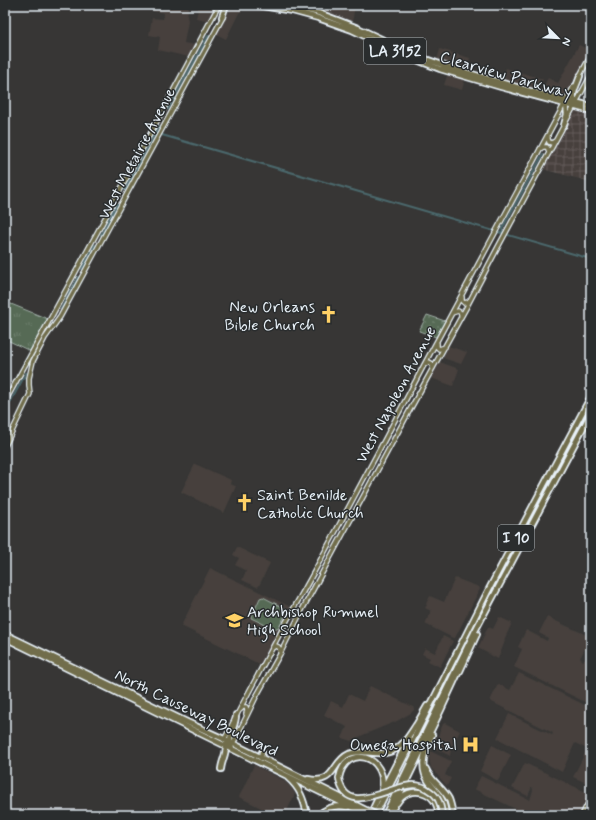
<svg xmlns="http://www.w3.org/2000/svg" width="596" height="820" font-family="Mynerve,sans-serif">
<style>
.built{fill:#46403d}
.industrial{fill:url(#industrial-grid)}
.grass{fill:url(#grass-dots);stroke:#9faea6}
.park{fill:url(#park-tufts);stroke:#9faea6}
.garden{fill:#566a55;stroke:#9faea6}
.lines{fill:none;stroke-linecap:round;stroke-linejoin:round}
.canal{stroke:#4b696d;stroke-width:2}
.major-casing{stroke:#e8f1f8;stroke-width:6}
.highway-casing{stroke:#e8f1f8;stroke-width:8}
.major{stroke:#716d4b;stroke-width:3.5}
.highway{stroke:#716d4b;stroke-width:4.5}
.highway-bridge-casing{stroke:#e8f1f8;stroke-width:8;stroke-linecap:butt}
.highway-bridge{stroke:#716d4b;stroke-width:4.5}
.labels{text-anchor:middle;stroke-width:3;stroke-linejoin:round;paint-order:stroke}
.shield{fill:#2a2d2e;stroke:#afb6bb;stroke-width:1}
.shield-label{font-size:15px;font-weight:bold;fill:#e8f1f8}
.street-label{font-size:16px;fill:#e8f1f8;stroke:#2a2d2e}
.poi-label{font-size:16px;fill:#e8f1f8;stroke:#2a2d2e;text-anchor:end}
</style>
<defs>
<pattern id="industrial-grid" width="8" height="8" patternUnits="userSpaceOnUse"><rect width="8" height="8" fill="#46403d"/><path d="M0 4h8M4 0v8" fill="none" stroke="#615c5a"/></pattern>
<pattern id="grass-dots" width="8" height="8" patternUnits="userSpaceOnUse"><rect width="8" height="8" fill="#566a55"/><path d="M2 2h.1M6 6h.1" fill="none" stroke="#6e806e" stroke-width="1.8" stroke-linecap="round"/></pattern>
<pattern id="park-tufts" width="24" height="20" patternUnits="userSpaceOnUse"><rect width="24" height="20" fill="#566a55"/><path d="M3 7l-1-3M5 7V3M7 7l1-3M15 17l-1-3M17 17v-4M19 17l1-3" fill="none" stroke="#6e806e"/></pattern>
</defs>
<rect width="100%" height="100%" fill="#373635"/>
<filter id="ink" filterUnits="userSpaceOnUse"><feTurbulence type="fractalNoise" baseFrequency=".025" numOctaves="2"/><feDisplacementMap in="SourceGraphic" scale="8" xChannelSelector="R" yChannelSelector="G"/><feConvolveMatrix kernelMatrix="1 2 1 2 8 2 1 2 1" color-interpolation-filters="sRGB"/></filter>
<g filter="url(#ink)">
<path class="built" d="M154 5H189L187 16 188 21 184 43 196 45 189 57 158 50 160 37 149 35 152 18 163 19 164 13 153 11Z
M199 5H217L209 21 196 18Z
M232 5H242L241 12 239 13 226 39 216 34Z
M301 5H348L355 6 352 23 326 13 301 6Z
M579 45 590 50 565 96 562 97 541 91 548 78 558 83Z
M440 49 470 58 467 70 437 60Z
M506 68 543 79 537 90 503 80Z
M448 73 465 79 462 90 444 85Z
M448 346 467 352 461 364 443 358Z
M440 362 459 369 453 386 431 378 439 363Z
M195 464 231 480 230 484 235 486H236L224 513 181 492Z
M237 547 270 563 259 586 257 587 242 580 246 571 235 565 239 558 233 555Z
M210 568 293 608 287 615 261 665 181 626Z
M455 578 479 587 480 589 455 638H453L425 624 431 611 425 608 427 605 426 604 430 596 444 602Z
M499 617 512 623 504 640 505 641 498 659 478 648 488 627 493 629Z
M547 617 591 637 580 658 583 661 586 659 591 649V705L514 667 522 649 518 647 526 630 547 641 548 638 539 633Z
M443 636 453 641 440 667 428 661 430 658 422 654 425 648 435 653Z
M519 673 591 708V785L573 777 587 749 575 743 562 772 497 738 509 714 552 735 553 733 490 701 498 684 510 690Z
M370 686 413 707 414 708V710L411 713 397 721 363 735 351 741 342 738 347 727 324 715 331 701 343 707 349 694 363 701Z
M445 723 460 731 451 748 450 756 433 747 443 724Z
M492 745 511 755 498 781 480 771Z
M430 751 451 761 445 775 451 778 447 786 431 768 429 758Z
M525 763 590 794 579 815H528L474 789 481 776 530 800 533 790 532 787H531V789L528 796 512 788Z
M254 765 283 780 291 787 295 794 285 815H275L239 797Z"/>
<path class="industrial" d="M575 108 591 112V182L542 169Z"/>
<path class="grass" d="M427 315 445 321 436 337 419 331Z"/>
<path class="park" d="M6 302 48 319 30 351 5 339V305Z"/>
<path class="garden" d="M263 597 288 610 279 627 274 629 251 618 260 598Z"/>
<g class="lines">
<path class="canal" d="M168 109 208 36
M155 133 591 259
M125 190 159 126
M503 234 502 229 543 154
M101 235 117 204
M82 269 95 245
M61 309 78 277
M5 412 26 373"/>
<defs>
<path id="major" d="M579 77 591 55
M548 135V139L549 142 552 143 555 141
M540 149 543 147H547L548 149 549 153
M462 297V301L464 303 468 302 470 300
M452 313 458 311 461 313V317
M437 343V347L439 349 445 347
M424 365 429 362 431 363 433 368
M5 402 123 185 219 5
M5 446 30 394 29 385V378L33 361 45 338 60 317 223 17
M272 648 276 646C280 647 280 649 280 653
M240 710 243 707H246L247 710 246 714
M224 740 243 703 285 624 314 572 385 439 424 365 574 86
M232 746 256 697 280 654 301 612 412 406 466 308 497 249 591 75
M582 815 591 797
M583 815 586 812H591"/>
<path id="highway" d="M257 5 292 11 318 18 352 30 404 55 440 69 501 87 591 111
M283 5 316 12 332 18 358 28 420 57 448 67 537 93 591 106
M222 17 226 5
M576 105C570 94 577 86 580 76
M564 125 567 114 566 104
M5 634 187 722 224 739 368 811
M5 638 367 815
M460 671 477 634
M415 727 427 706
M432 735C425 749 418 768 429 782 439 795 444 798 446 815
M230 744C229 733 236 726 236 715
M261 758 262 752
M221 769C222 760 227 753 226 744
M426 769C431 781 443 788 449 799 451 804 452 810 453 815
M288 778C300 788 304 800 307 815
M339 778C346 743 388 755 382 790
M308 779C336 785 331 762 349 754 363 748 380 758 394 750 404 745 410 734 416 725
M378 799 409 739
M397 803C409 783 439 791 438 815
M319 815C327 807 336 805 347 807
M370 815 379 796
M375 815 489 589 591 396
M385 815 475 631 591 413
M390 815 441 710 460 669"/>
</defs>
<use href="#major" class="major-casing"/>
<use href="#highway" class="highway-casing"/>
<use href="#major" class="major"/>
<use href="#highway" class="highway"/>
<defs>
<path id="highway-bridge" d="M339 778C345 819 390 785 413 785 419 785 425 787 430 791 439 797 441 805 442 815
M368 811 377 815"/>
</defs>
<use href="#highway-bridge" class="highway-bridge-casing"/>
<use href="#highway-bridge" class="highway-bridge"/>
</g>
</g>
<defs>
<symbol id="church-bare" viewBox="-9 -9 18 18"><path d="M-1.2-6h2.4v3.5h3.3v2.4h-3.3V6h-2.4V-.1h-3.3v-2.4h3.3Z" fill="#ffd166" stroke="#2a2d2e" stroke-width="2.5" paint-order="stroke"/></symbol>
<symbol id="school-bare" viewBox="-9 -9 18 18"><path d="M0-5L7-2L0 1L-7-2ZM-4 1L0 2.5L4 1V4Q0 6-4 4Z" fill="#ffd166" stroke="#2a2d2e" stroke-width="2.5" paint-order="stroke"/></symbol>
<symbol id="hospital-bare" viewBox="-9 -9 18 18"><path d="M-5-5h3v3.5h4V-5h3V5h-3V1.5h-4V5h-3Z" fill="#ffd166" stroke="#2a2d2e" stroke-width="2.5" paint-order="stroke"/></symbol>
</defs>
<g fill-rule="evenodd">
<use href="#church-bare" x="316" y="302" width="25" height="25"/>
<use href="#church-bare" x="232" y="490" width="25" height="25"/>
<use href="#school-bare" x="222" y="608" width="25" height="25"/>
<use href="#hospital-bare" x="458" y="732" width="25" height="25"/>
</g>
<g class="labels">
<g class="shield">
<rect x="364" y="38" width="62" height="26" rx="3"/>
<rect x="498" y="525" width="36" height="26" rx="3"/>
</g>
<g class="shield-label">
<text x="395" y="56">LA 3152</text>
<text x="516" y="543">I 10</text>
</g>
<g class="street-label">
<text transform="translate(506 74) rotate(16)" y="6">Clearview Parkway</text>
<text transform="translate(136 153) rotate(-62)" y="6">West Metairie Avenue</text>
<text transform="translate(395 394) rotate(-62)" y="6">West Napoleon Avenue</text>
<text transform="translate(197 712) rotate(26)" y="6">North Causeway Boulevard</text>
</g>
<g class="poi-label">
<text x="315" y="312">New Orleans<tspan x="315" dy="18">Bible Church</tspan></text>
<text x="257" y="500" text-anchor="start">Saint Benilde<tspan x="257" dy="18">Catholic Church</tspan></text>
<text x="247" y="617" text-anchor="start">Archbishop Rummel<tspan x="247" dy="18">High School</tspan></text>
<text x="457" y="750">Omega Hospital</text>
</g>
</g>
<rect width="596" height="820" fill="none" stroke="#2a2d2e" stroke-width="20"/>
<rect x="10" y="10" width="576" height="800" fill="none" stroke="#e8f1f8" stroke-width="1.5" filter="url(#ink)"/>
<g transform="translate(558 38) rotate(114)" stroke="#2a2d2e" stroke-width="3" paint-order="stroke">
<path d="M0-3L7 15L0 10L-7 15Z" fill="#e8f1f8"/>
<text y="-6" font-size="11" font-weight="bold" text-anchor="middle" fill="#e8f1f8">N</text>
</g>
</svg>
